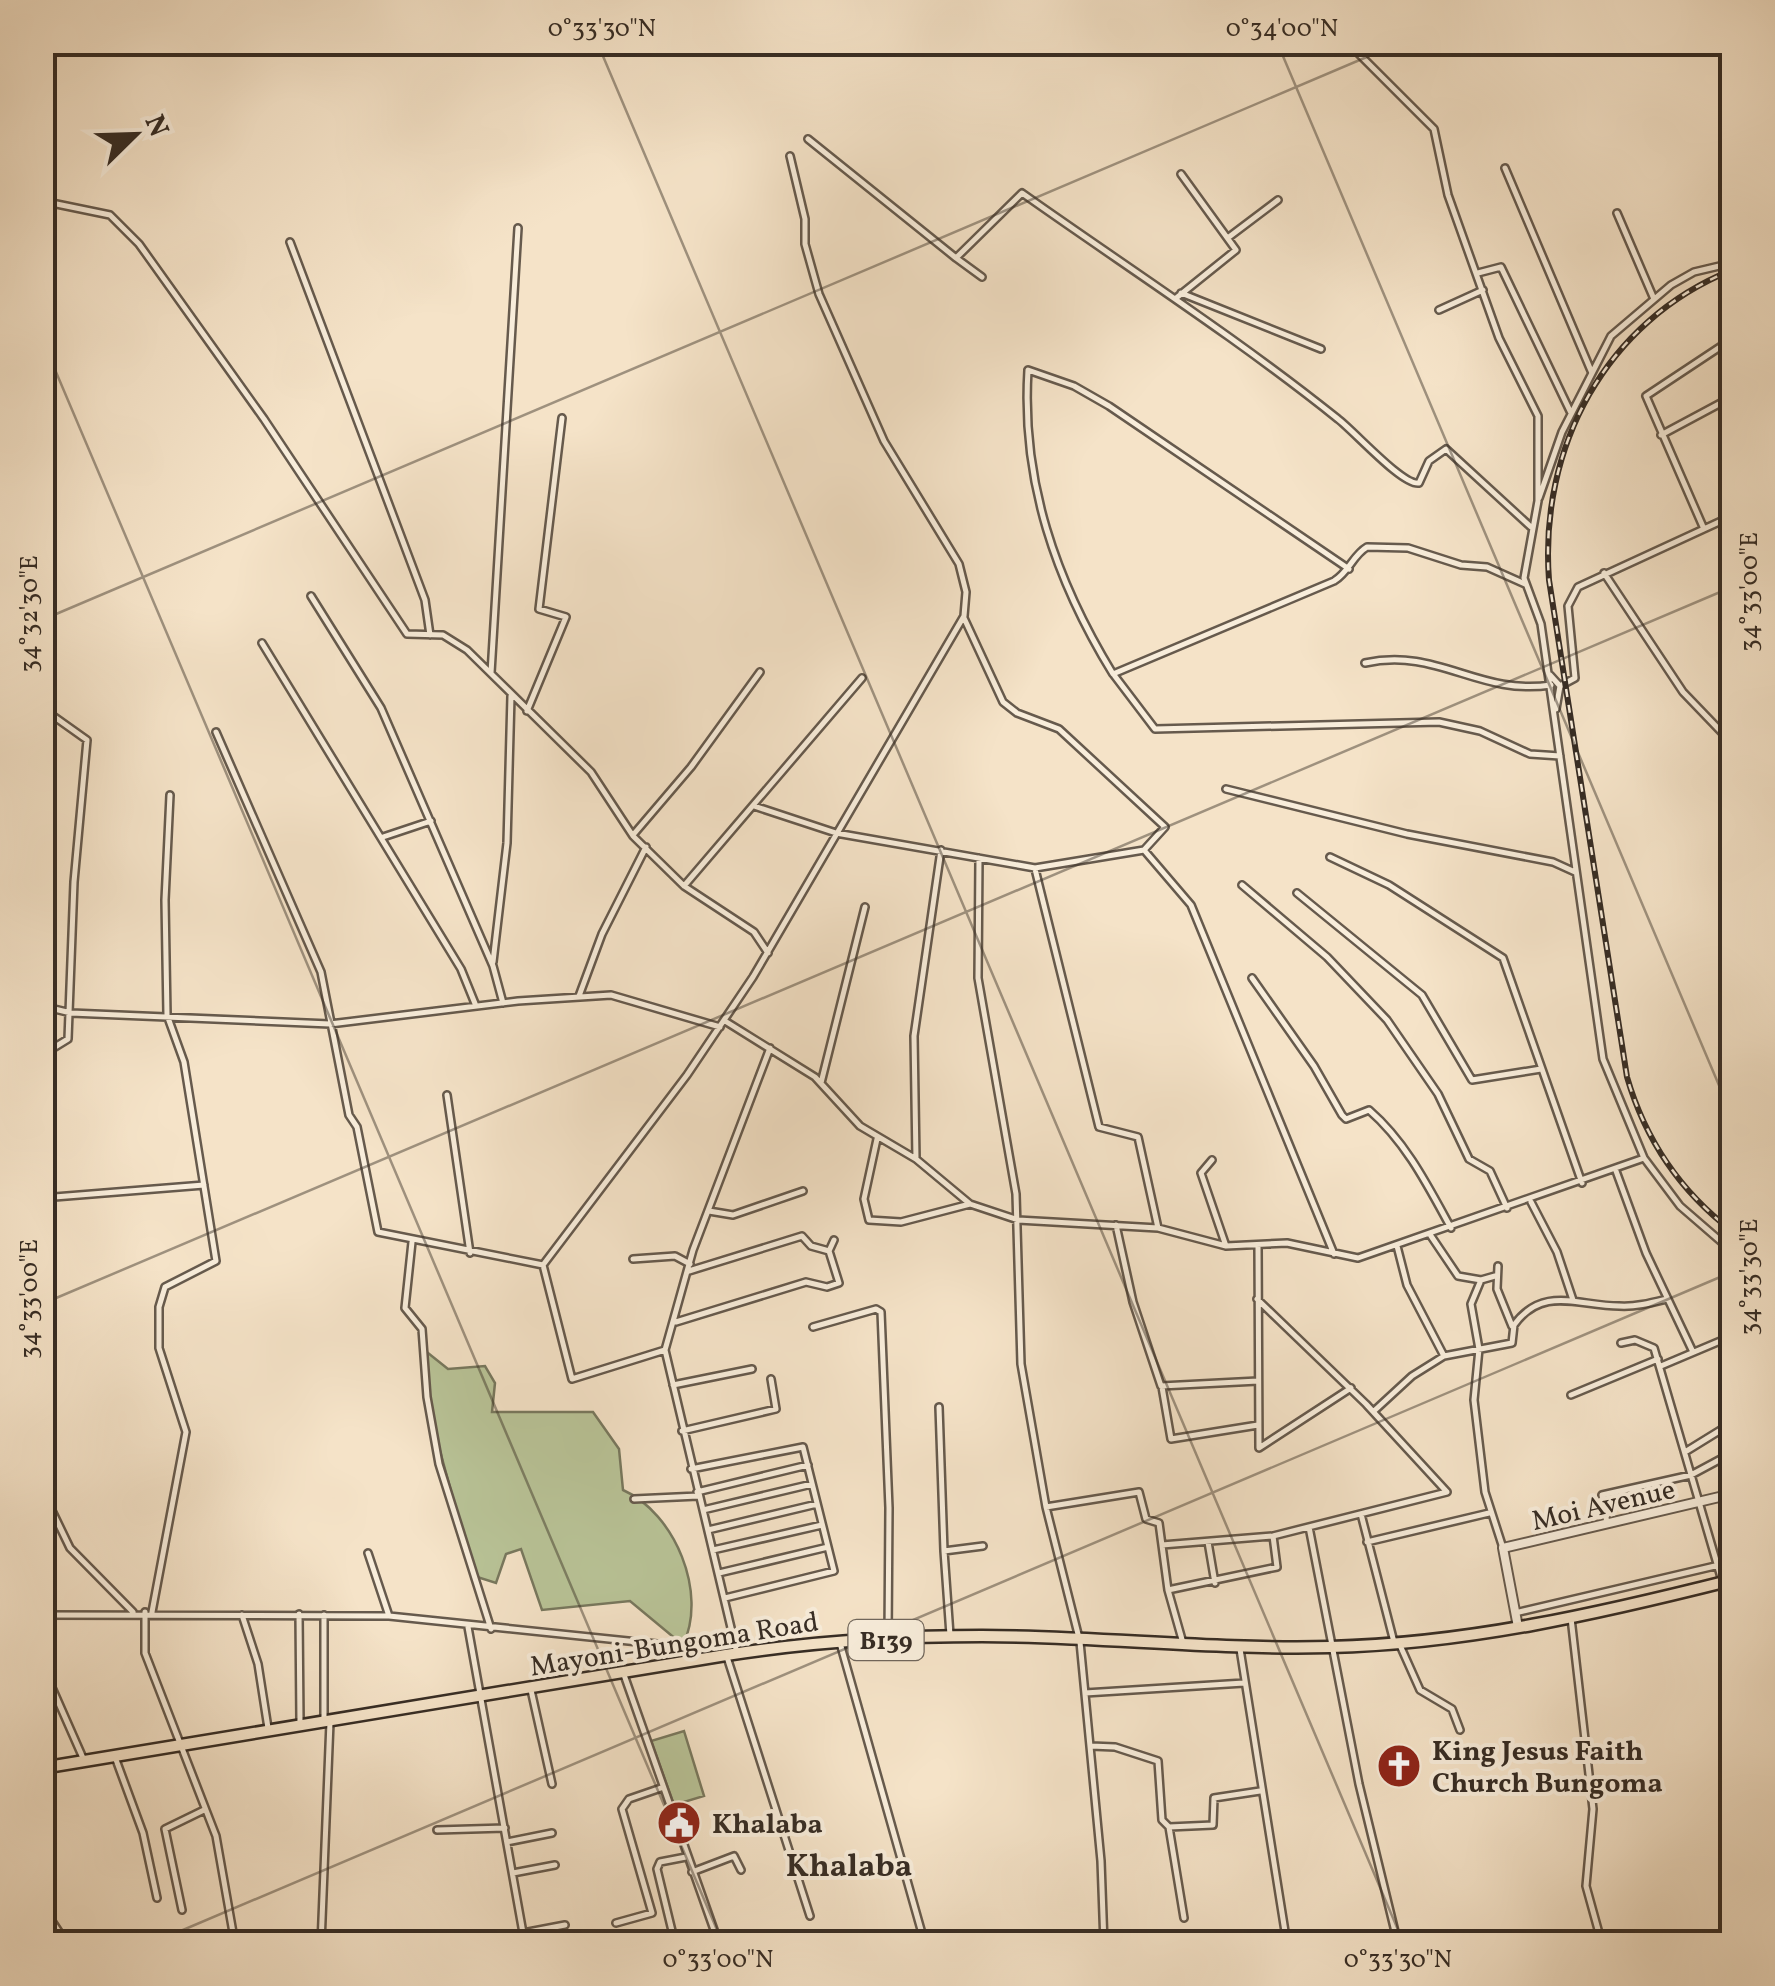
<svg xmlns="http://www.w3.org/2000/svg" width="1775" height="1986" font-family="Vollkorn,serif">
<style>
.green{fill:#b9c498;stroke:#78785e;stroke-width:2.5}
.lines{fill:none;stroke-linecap:round;stroke-linejoin:round}
.minor-casing{stroke:#665a4d;stroke-width:10}
.tertiary-casing{stroke:#665a4d;stroke-width:12}
.primary-casing{stroke:#362c24;stroke-width:15}
.minor{stroke:#f8eddb;stroke-width:5}
.tertiary{stroke:#f8eddb;stroke-width:8}
.primary{stroke:#f5e3c8;stroke-width:10}
.rail-casing{stroke:#362c24;stroke-width:6}
.rail{stroke:#f8eddb;stroke-width:2.5;stroke-dasharray:8;stroke-linecap:butt}
.ticks{fill:none;stroke:#362c24;stroke-width:2.5;stroke-opacity:0.45}
.labels{text-anchor:middle;stroke-width:8;stroke-linejoin:round;paint-order:stroke}
.shield{fill:#f8eddb;stroke:#70665b;stroke-width:2.5}
.shield-label{font-size:25px;font-weight:bold;fill:#362c24}
.street-label{font-size:28px;fill:#362c24;stroke:#f8eddb}
.poi-label{font-size:28px;font-weight:bold;fill:#362c24;stroke:#f8eddb;text-anchor:start}
.quarter-label{font-size:32px;font-weight:bold;fill:#362c24;stroke:#f8eddb}
.neatline{fill:none;stroke:#362c24;stroke-width:4}
.ticks-label{font-size:25px;text-anchor:middle;fill:#362c24}
</style>
<rect width="100%" height="100%" fill="#f5e3c8"/>
<filter id="stains"><feTurbulence type="fractalNoise" baseFrequency=".002" numOctaves="4"/><feColorMatrix values="0 0 0 0 .2 0 0 0 0 .09 0 0 0 0 .02 0 0 0 .5 -.17"/></filter>
<radialGradient id="worn" r=".72"><stop offset=".6" stop-color="#630" stop-opacity="0"/><stop offset="1" stop-color="#630" stop-opacity=".3"/></radialGradient>
<path class="green" d="M423 1349 448 1369 485 1366 495 1383 492 1412H593L619 1449 623 1490C675 1513 708 1593 683 1645L630 1601 542 1610 521 1549 506 1554 496 1583 474 1576 433 1425Z
M684 1731 704 1796 674 1805 651 1741Z"/>
<g class="lines">
<defs>
<path id="minor" d="M1347 42 1434 129 1448 195 1499 338 1538 416V501L1524 578 1541 624 1603 1059 1644 1158 1680 1206 1732 1251
M808 139 956 258 1022 193C1128 268 1237 338 1338 419 1355 432 1403 486 1419 483L1429 461 1446 449 1531 527
M1729 161 1732 177
M1505 168 1592 373
M42 201 110 215 139 244 264 419 407 634 443 635 467 650 591 772 633 836 684 886 754 932 768 953
M1617 213 1654 299
M1229 237 1278 200
M290 242 425 600 430 635
M956 258 982 277
M1478 273 1501 267 1571 413
M1181 293 1321 349
M1175 299 1236 250 1181 174
M1439 310 1483 290
M1661 435 1732 397
M1539 498 1562 432 1611 336 1671 285 1694 272 1732 263
M1704 529 1646 396 1732 339
M1349 569 1109 406 1074 386 1028 370C1021 481 1056 581 1113 674L1334 581C1349 572 1353 555 1367 547L1408 548 1461 565 1487 567 1525 584
M1604 573 1683 692 1732 743
M311 596 381 708 493 966 503 1003
M262 643 461 969 476 1006
M1365 663C1438 647 1478 696 1551 685
M491 673 518 228
M1114 675 1155 729 1439 722 1480 731 1530 754 1560 756
M1550 675 1560 686 1575 678 1568 606 1578 587 1732 516
M42 708 87 740 74 882 68 1039 42 1055
M1556 709 1560 686
M527 711 566 617 539 609 562 418
M216 732 321 972 349 1115 357 1127 378 1232 543 1265
M1226 789 1407 834 1553 862 1575 872
M754 806 836 833 1035 868 1144 850 1165 827 1059 729 1017 713 1003 702 964 618
M633 835 691 767 760 672
M383 837 431 821
M1144 850 1191 905 1334 1254
M1330 857 1389 885 1503 958 1582 1183
M979 858 978 978 1016 1194 1021 1364 1046 1507 1080 1642 1101 1861 1104 1944
M1035 869 1099 1127 1138 1137 1158 1228
M1242 885 1327 957 1387 1020 1438 1094 1469 1159 1490 1171 1507 1208
M684 886 862 678
M1297 893 1422 995 1472 1080 1541 1069
M493 962 507 843 511 696
M1252 978 1314 1066 1342 1115 1346 1119 1369 1110C1406 1142 1428 1186 1451 1228
M579 996 602 934 646 847
M42 1006 71 1013 330 1024 518 1001 611 995 720 1027
M725 1021 815 1077 860 1126 916 1159 970 1204 1018 1220 1158 1228 1226 1246 1287 1243 1358 1258 1644 1158
M821 1083 865 907
M447 1095 470 1253
M877 1139 864 1199 869 1220 901 1222 970 1204
M916 1159 914 1036 941 850
M1212 1160 1201 1173 1226 1246
M1616 1171 1646 1253 1693 1352
M42 1198 204 1185
M1531 1202 1557 1252 1573 1300
M709 1211 733 1215 803 1191
M1116 1225 1133 1302 1161 1386 1258 1381
M1431 1236 1458 1276 1481 1280
M412 1242 405 1308 422 1329 427 1397 439 1464 491 1629
M1258 1245 1259 1448 1351 1388
M1397 1246 1407 1285 1444 1356
M633 1259 675 1256 690 1264
M1498 1266 1497 1289 1512 1326
M689 1271 802 1236 811 1246 829 1251
M1495 1276 1481 1280 1471 1304 1479 1349 1474 1400 1485 1492 1503 1548
M676 1322 806 1282 827 1287 839 1283 829 1251 834 1240
M813 1327 876 1309 881 1312 889 1508 888 1637
M1621 1343 1635 1340 1654 1348 1732 1615
M665 1350 572 1379 543 1265 687 1075 753 977 964 616 966 592 959 564 884 441 819 294 805 244V219L790 156
M1661 1366 1732 1336
M673 1385 752 1369
M1162 1387 1171 1439 1258 1425
M1571 1395 1658 1359
M939 1407 944 1551
M1374 1411 1412 1376 1444 1356 1512 1343 1514 1325C1543 1285 1578 1306 1619 1306 1636 1307 1651 1303 1667 1299
M682 1431 776 1409 771 1379
M1685 1452 1732 1423
M691 1469 803 1447 834 1571 725 1598
M42 1490 70 1548 133 1612
M697 1492 808 1465
M634 1499 698 1496
M1046 1507 1139 1492 1146 1519 1159 1523 1168 1590 1183 1643
M703 1510 812 1484
M1361 1514 1394 1642
M1607 1523 1602 1495 1691 1475 1732 1453
M1309 1527 1359 1784 1398 1944
M708 1530 817 1504
M1208 1542 1215 1583
M1367 1542 1489 1513
M1162 1545 1273 1536 1447 1492 1366 1404 1257 1299
M713 1550 822 1525
M368 1553 389 1616
M719 1573 828 1547
M1168 1590 1277 1567 1273 1536
M145 1612V1653L216 1836 235 1944
M152 1612 186 1432 159 1348V1307L165 1287 216 1261 184 1062 167 1015 165 900 170 795
M1515 1613 1732 1562
M299 1614 300 1722
M42 1615 389 1616 686 1647 735 1642
M242 1615 258 1664 268 1728
M324 1615V1718
M1571 1618 1593 1809 1586 1886 1602 1944
M468 1627 525 1944
M950 1635 944 1551 983 1546
M840 1643 925 1944
M1399 1643 1420 1690 1452 1709 1460 1730
M1240 1649 1287 1944
M737 1653 665 1350 693 1250 770 1048
M727 1657 810 1916
M42 1665 83 1758
M623 1672 719 1944
M531 1690 552 1784
M1085 1693 1244 1683
M1091 1746 1115 1747 1158 1761 1162 1820 1169 1827
M115 1757 143 1833 157 1898
M437 1830 505 1828
M507 1842 552 1833
M692 1872 734 1856 741 1870
M513 1873 555 1865
M42 1906 67 1944
M182 1910 165 1829 204 1810
M1184 1918 1169 1827 1213 1825 1214 1798 1260 1791
M616 1923 652 1913 622 1809 629 1799 661 1788
M523 1933 565 1925
M400 1934V1944
M673 1935 657 1869 660 1862 686 1857
M321 1944 330 1722
M460 1944 462 1938 471 1935 483 1944
M485 1944 524 1936
M544 1944 575 1937"/>
<path id="tertiary" d="M1518 1627 1503 1548 1732 1494"/>
<path id="primary" d="M42 1768 726 1655C810 1642 897 1636 982 1636 1098 1636 1214 1650 1330 1647 1466 1644 1601 1613 1732 1580"/>
</defs>
<use href="#minor" class="minor-casing"/>
<use href="#tertiary" class="tertiary-casing"/>
<use href="#primary" class="primary-casing"/>
<use href="#minor" class="minor"/>
<use href="#tertiary" class="tertiary"/>
<use href="#primary" class="primary"/>
<defs>
<path id="rail" d="M1732 270C1605 321 1539 448 1549 580L1627 1077C1645 1139 1681 1192 1732 1231"/>
</defs>
<use href="#rail" class="rail-casing"/>
<use href="#rail" class="rail"/>
</g>
<path class="ticks" d="M597 42 1404 1944M1277 42 1732 1116M42 339 723 1944M42 620 1402 42M42 1304 1732 587M42 1942 43 1944M150 1944 1732 1272"/>
<defs>
<symbol id="church-disc" viewBox="-11 -11 22 22"><circle r="9.5" fill="#8f2418" stroke="#f8eddb"/><path d="M-1.2-6h2.4v3.5h3.3v2.4h-3.3V6h-2.4V-.1h-3.3v-2.4h3.3Z" fill="#fff"/></symbol>
<symbol id="civic-disc" viewBox="-11 -11 22 22"><circle r="9.5" fill="#8f2418" stroke="#f8eddb"/><path d="M-.6-6.5H3V-4.5H.6V-3L4-1V1h2V6H-6V1h2V-1L-.6-3ZM-1.2 2.5V6h2.4V2.5Z" fill="#fff"/></symbol>
</defs>
<g fill-rule="evenodd">
<use href="#church-disc" x="1374" y="1741" width="50" height="50"/>
<use href="#civic-disc" x="654" y="1798" width="50" height="50"/>
</g>
<g class="labels">
<rect class="shield" x="848.5" y="1620" width="75" height="40" rx="8"/>
<g class="shield-label">
<text x="886" y="1649">B139</text>
</g>
<g class="street-label">
<text transform="translate(1603 1504) rotate(-13)" y="10">Moi Avenue</text>
<text transform="translate(674 1643) rotate(-9)" y="10">Mayoni-Bungoma Road</text>
</g>
<g class="poi-label">
<text x="1432" y="1760">King Jesus Faith<tspan x="1432" dy="32">Church Bungoma</tspan></text>
<text x="712" y="1833">Khalaba</text>
</g>
<g class="quarter-label">
<text x="849" y="1876">Khalaba</text>
</g>
</g>
<rect width="1775" height="1986" fill="none" stroke="#f5e3c8" stroke-width="110"/>
<g transform="translate(135 135) rotate(67)" stroke="#f8eddb" stroke-width="8" paint-order="stroke">
<path d="M0-8L18 38L0 25L-18 38Z" fill="#362c24"/>
<text y="-15" font-size="28" font-weight="bold" text-anchor="middle" fill="#362c24">N</text>
</g>
<rect x="55" y="55" width="1665" height="1876" class="neatline"/>
<g class="ticks-label">
<text x="602" y="36">0°33'30"N</text>
<text x="1282" y="36">0°34'00"N</text>
<text transform="translate(1748 592) rotate(-90)" y="9">34°33'00"E</text>
<text transform="translate(28 614) rotate(-90)" y="9">34°32'30"E</text>
<text transform="translate(1748 1277) rotate(-90)" y="9">34°33'30"E</text>
<text transform="translate(28 1299) rotate(-90)" y="9">34°33'00"E</text>
<text x="718" y="1967">0°33'00"N</text>
<text x="1398" y="1967">0°33'30"N</text>
</g>
<rect width="100%" height="100%" filter="url(#stains)"/>
<rect width="100%" height="100%" fill="url(#worn)"/>
</svg>
